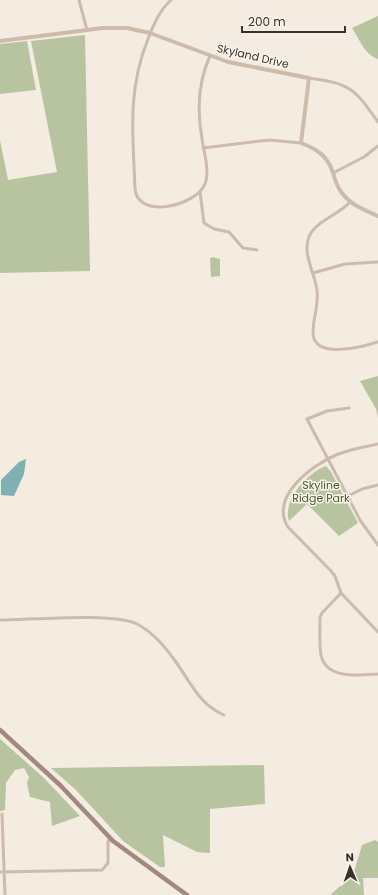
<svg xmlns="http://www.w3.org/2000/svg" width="378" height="895" font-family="Poppins,sans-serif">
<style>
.green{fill:#b8c4a0}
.water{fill:#7fb0b2}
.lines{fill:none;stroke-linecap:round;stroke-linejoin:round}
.minor{stroke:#cdbbac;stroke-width:3}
.tertiary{stroke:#cdbbac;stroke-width:4}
.secondary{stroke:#a18a7d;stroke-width:4.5}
.labels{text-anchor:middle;stroke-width:3;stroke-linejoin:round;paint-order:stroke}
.street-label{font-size:11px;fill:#3b302b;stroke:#fbf5ee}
.park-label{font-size:11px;fill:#4a5a2e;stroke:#fbf5ee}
</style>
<rect width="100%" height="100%" fill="#f4ebe1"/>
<path class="green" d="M378 16V59C364 54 360 40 352 28Z
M85 35 90 271 0 273V140L8 180 57 172 31 41Z
M27 41 36 90 0 94V44Z
M212 257 220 259V276L211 277 210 259Z
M378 376V417L376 409 360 381Z
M326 466 331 472 358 523 339 536 307 504 289 521C282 501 308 472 326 466Z
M0 739 44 778 80 816 52 826 50 802 30 797 27 783 29 777 24 768 15 770 6 783 5 810 0 811Z
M264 765 265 804 210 809V853L197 852 163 835 165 867H160L123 841 76 790 51 768Z
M375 840 378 842V878H363L364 895H330L353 875 362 845Z"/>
<path class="water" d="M26 459 24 474 14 496 1 495V480L19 462Z"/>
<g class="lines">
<path class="minor" d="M79 0 87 30
M171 0C159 11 154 24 148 39 127 91 133 135 135 189 138 220 196 206 205 184 210 171 204 153 202 139 197 111 198 82 210 56
M309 78C351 84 354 88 378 122
M203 148 269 140 301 143
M333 173 364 157 378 146
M200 192 204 223 214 229 229 232 243 248 257 250
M350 202C339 215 315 221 309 237 302 253 315 274 317 290 319 305 313 318 313 332 312 360 362 347 378 342
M313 273 345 264 378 262
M349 408 327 411 307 419 360 520 378 545
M378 444C364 447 350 449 336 455 312 465 269 497 288 527L331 571 335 576 341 593 378 632
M348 496 362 489 378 485
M341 593 322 613 320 617C320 629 319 643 321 655 326 680 360 675 378 674
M0 620C29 620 114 612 137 624 154 633 165 647 176 662 191 683 199 704 224 715
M2 814 5 895
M0 872 102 870 108 863V842L110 838"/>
<path class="tertiary" d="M0 41 103 28H127L150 33 228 62 309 78 301 143C317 149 328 156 333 173 335 180 337 187 342 193 351 205 364 210 378 216"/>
<path class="secondary" d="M0 730 60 785 113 841 187 895"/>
</g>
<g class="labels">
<g class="street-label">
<text transform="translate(253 56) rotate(13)" y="4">Skyland Drive</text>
</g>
<g class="park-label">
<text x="321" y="489">Skyline<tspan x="321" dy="13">Ridge Park</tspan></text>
</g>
</g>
<g transform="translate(350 867) rotate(358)" stroke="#fbf5ee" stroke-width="3" paint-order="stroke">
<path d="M0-3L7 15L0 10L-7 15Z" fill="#3b302b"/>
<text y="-6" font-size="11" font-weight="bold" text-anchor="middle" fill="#3b302b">N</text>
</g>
<path d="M242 26v6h103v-6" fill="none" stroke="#3b302b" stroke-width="2"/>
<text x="248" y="26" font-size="12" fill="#3b302b" stroke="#fbf5ee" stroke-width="3" paint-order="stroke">200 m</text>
</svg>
